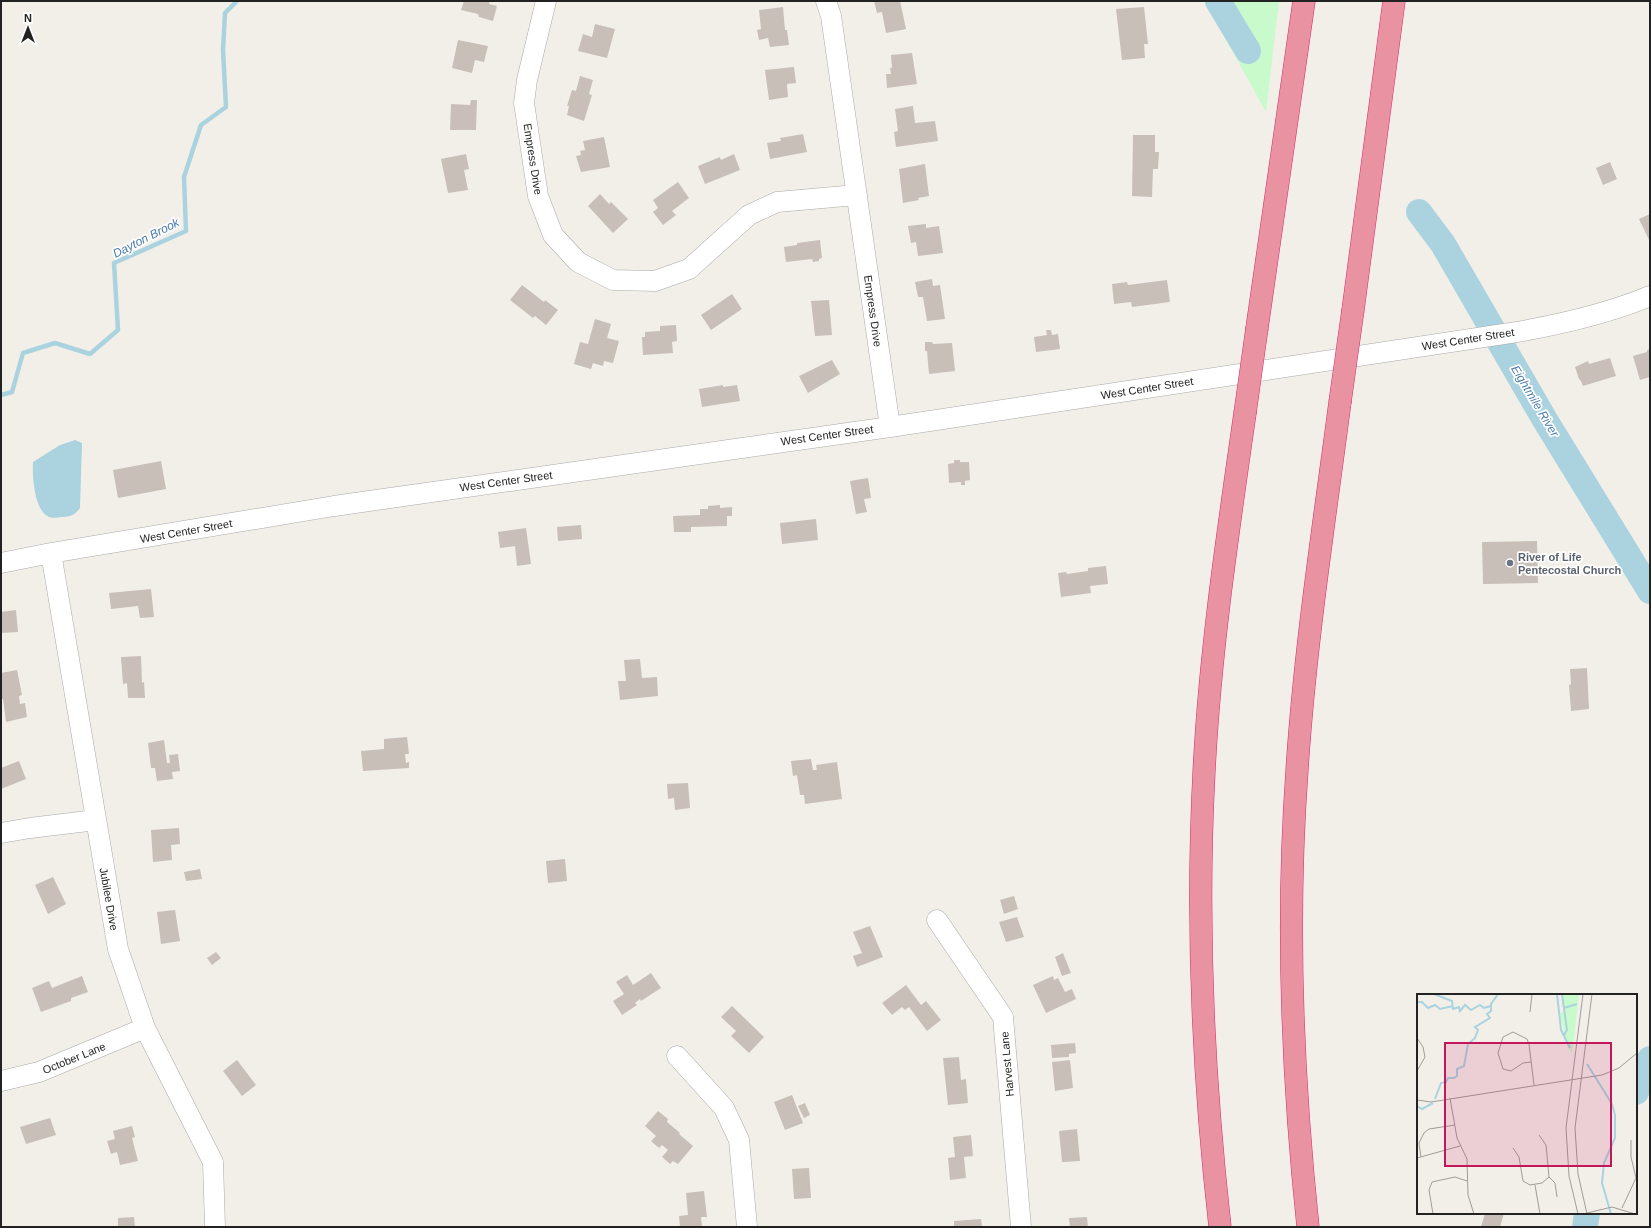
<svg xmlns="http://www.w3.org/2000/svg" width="1651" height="1228" font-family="Helvetica,sans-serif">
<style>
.park{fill:#c8facc}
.water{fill:#aad3df}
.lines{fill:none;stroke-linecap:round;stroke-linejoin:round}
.stream{stroke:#aad3df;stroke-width:4.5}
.river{stroke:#aad3df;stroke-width:26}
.building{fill:#c7bfb8}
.minor-casing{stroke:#a9a9a9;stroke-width:21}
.highway-casing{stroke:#dc2a67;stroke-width:23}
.minor{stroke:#fff;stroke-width:20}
.highway{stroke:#e892a2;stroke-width:22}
.highway-bridge-casing{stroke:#dc2a67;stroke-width:23;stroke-linecap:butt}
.highway-bridge{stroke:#e892a2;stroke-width:22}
.worship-dot{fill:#6b7280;stroke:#fff;stroke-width:1.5}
.labels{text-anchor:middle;stroke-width:3.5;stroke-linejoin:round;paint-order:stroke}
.street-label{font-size:11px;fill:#222;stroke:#fff}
.worship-label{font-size:11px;font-weight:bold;fill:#5b616d;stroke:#fff;text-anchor:start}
.water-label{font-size:12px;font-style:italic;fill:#4a7aab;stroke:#fff}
.inset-river{fill:none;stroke:#aad3df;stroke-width:2}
.inset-road{fill:none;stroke:#9f9d99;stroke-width:1}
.view{fill:#c2185b;fill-opacity:0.15;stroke:#c2185b;stroke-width:2}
.inset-edge{fill:none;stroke:#222;stroke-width:2}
</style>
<rect width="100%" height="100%" fill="#f2efe9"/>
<path class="park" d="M1205 1H1279L1266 112 1205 2Z"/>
<path class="water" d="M75 440 82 443 80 508C75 515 70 517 61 517 58 518 52 518 49 517 34 511 32 475 33 462L60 445Z"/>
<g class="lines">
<path class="stream" d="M1 395 12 392 23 353 55 343 90 354 118 330 114 263 186 231 184 177 201 125 226 107 223 50 225 13 237 1"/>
<path class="river" d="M1218 1 1248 51
M1419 212 1443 244 1545 420 1650 591
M1636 1092 1650 1059
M1585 1227 1587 1213"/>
</g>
<path class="building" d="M464 1H490L489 4 497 6 493 21 479 17 478 14 461 10Z
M874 1H900L906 29 886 33 882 12 877 13Z
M783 7 785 30H787L789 45 770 47 768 38 759 40 757 30 761 29 759 10Z
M1144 7 1148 44H1144L1145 58 1122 60 1116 9Z
M595 24 615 29 607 58 578 51 583 34 592 37Z
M458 40 488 46 484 62 475 60 472 73 452 68Z
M912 53 917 84 887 88 886 74H891L890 68H892L891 55Z
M794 67 796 83 787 84 788 97 769 100 765 70Z
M580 76 593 80 589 94 592 95 584 121 567 115 569 106H567L572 90 576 91Z
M471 100H477L476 130H450L451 104 470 105Z
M913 106 915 123 935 121 938 141 896 147 894 132 898 131 895 109Z
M803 134 807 152 770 159 767 143 781 141 780 138Z
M1133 135H1155V152H1159L1158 169H1153L1152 197 1132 196Z
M604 137 610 167 581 172 576 156 581 155 580 151 585 150 583 141Z
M466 154 469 169 464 170 468 190 448 193 441 159Z
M734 154 740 170 705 184 698 166 720 157 721 160Z
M1610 162 1617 179 1603 185 1596 168Z
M925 164 929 196 918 198 919 200 903 203 899 169Z
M678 182 689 198 672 211 676 215 663 225 653 212 658 208 653 200Z
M600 194 609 204 611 202 628 219 613 233 588 206Z
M1650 214V242L1639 219Z
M926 224V228L939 226 943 253 918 256 916 242 911 243 908 226Z
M820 240 822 258 819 259V261L813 262 812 259 786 262 784 247 797 245V243Z
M932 279 933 286 940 285 945 319 927 321 923 297H918L915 282Z
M1167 280 1170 302 1132 307 1131 302 1114 304 1112 284 1127 282 1128 285Z
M522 285 544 302 545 300 558 310 546 325 535 316 533 318 510 300Z
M732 294 742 309 711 330 701 315Z
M829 300 832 335 815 336 811 301Z
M595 319 611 324 607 338 619 341 613 363 604 361 603 366 593 363 591 369 574 364 580 342 588 344Z
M676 325 677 341 672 342 673 353 643 355 642 337H645V332L660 331V326Z
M1046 330H1051L1052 335 1058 334 1060 349 1036 352 1034 337 1047 335Z
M925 342H932L933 344 952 343 955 371 929 374 927 351H925Z
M1650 349V377L1640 380 1633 356 1647 352V350Z
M1610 358 1616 376 1583 386 1581 381 1579 379 1575 367 1588 361 1589 364Z
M832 360 840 374 808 393 799 376Z
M723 385V387L737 385 740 401 702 407 699 389Z
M954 460H960V462H969L970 480 965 481V485H961V482L949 483 948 464 954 463Z
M161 461 166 489 118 498 113 470Z
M868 478 871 498 864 499 867 512 856 514 850 481Z
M720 505V508L732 507V516H727V526L691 527V532H674L673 516 700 515V509H708V506Z
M816 519 818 540 782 544 780 523Z
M581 525 582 539 558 541 557 527Z
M526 528 531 564 517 566 515 546 500 548 498 532Z
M1537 541 1538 583 1483 584 1482 542Z
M1106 566 1108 584 1090 586 1091 593 1061 597 1058 573 1066 572 1067 574 1088 571V568Z
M151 589 154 617 140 618 138 606 111 609 109 593Z
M16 610 18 632 1 633V612Z
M141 656 142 683 144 682 145 698H128L127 683 123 684 121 657Z
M640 659 642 678 657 677 658 696 620 700 618 681H626L624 660Z
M1587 668 1589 709 1571 711 1569 685 1571 684 1570 669Z
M17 670 22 695 19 696 20 704 25 703 27 717 6 722 3 699H1V673Z
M407 737 409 754H405L406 763 409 762V768L363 771 361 751 384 749V739Z
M164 740 167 763H170L169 755 178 754 180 771 172 772 173 779 157 781 155 768H151L148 743Z
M811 759 813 770H817L816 765 837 762 842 799 805 804 804 795H800L797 775 793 776 791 761Z
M19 761 26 779 1 789V768Z
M688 783 690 808 675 810 674 798 668 799 667 784Z
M179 828 180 844 171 845 172 860 153 862 151 830Z
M565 859 567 881 548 883 546 861Z
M200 869 202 879 186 881 184 872Z
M53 877 66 904 48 914 35 885Z
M1014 896 1018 909 1004 914 1000 900Z
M175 910 180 941 161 944 157 912Z
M1017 917 1024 937 1006 942 999 922Z
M870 926 883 957 857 967 853 956 862 953 853 932Z
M216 952 221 958 212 965 207 958Z
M1063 953 1071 973 1062 976 1055 957Z
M651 973 661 988 641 1001 640 999 635 1003 637 1005 622 1015 613 1001 624 994 616 982 627 975 633 985Z
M82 976 88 992 71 998V1001L41 1012 32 988 49 981 52 988Z
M1053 976 1054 980 1058 978 1065 992 1072 989 1076 999 1046 1013 1033 985Z
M906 985 921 1005 926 1001 941 1020 927 1031 909 1007 905 1010 902 1007 892 1015 882 1003Z
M732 1006 764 1037 749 1053 731 1036 736 1031 721 1017Z
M1075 1043 1076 1053 1069 1054V1057L1052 1058 1051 1045Z
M959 1057 961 1080 966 1079 968 1103 948 1105 943 1058Z
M237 1060 256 1085 242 1096 223 1071Z
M1070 1060 1073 1088 1055 1091 1052 1062Z
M792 1095 803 1123 785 1130 774 1102Z
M805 1103 810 1115 804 1118 798 1106Z
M658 1111 668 1119 667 1122 680 1133 679 1134 693 1146 678 1164 673 1161 670 1164 662 1157 668 1150 662 1145 659 1148 651 1141 656 1136 645 1126Z
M50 1118 56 1135 26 1144 20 1127Z
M132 1126 135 1137 132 1138 138 1161 120 1165 117 1152 111 1154 107 1141 115 1139 113 1131Z
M1077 1129 1080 1161 1062 1162 1059 1131Z
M971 1135 973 1156 964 1157 966 1178 950 1180 948 1158 955 1157 953 1137Z
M809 1168 811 1198 794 1199 792 1169Z
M704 1191 707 1217H701L702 1227H680L679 1216 688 1215 686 1193Z
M1485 1213H1504L1500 1227H1481Z
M134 1217 135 1227H118V1218Z
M1087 1217 1088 1227H1070L1069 1218Z
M981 1219 982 1227H954V1221Z"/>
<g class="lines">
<defs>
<path id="minor" d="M546 1 527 80 524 103 538 196 553 235 578 262 613 280 655 281 689 269 749 215 777 202 857 195
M826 1 831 16 890 427
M51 553 118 949 145 1028 213 1162 215 1227
M1 563 51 553 334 506 890 427 1517 332C1562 324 1607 314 1650 296
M1 833 30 828 96 820
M937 920 1003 1017 1021 1227
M677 1056 724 1108 739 1140 747 1227
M1 1081 39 1072 145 1028"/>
<path id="highway" d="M1353 310 1394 1
M1257 328 1304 1
M1220 1227C1203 1076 1196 924 1204 772 1210 651 1228 532 1245 413
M1308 1227C1292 1075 1286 922 1297 770 1305 646 1324 524 1340 402"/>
</defs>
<use href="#minor" class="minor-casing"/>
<use href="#highway" class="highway-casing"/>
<use href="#minor" class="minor"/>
<use href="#highway" class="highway"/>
<defs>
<path id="highway-bridge" d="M1340 402 1353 310
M1245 413 1257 328"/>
</defs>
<use href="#highway-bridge" class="highway-bridge-casing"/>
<use href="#highway-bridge" class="highway-bridge"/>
</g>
<circle class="worship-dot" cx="1510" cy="563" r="4"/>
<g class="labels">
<g class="street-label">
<text transform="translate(533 159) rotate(81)" y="4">Empress Drive</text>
<text transform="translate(873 311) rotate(82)" y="4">Empress Drive</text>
<text transform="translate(1468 339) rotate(-9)" y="4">West Center Street</text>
<text transform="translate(1147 388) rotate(-9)" y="4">West Center Street</text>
<text transform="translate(827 435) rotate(-8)" y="4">West Center Street</text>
<text transform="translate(506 481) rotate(-8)" y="4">West Center Street</text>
<text transform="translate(186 531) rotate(-10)" y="4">West Center Street</text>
<text transform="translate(109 899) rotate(80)" y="4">Jubilee Drive</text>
<text transform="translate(74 1058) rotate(-22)" y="4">October Lane</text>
<text transform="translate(1007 1064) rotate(-95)" y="4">Harvest Lane</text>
</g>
<g class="worship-label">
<text x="1518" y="561">River of Life<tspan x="1518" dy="13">Pentecostal Church</tspan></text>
</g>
<g class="water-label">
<text transform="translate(146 238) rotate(-27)" y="4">Dayton Brook</text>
<text transform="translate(1535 401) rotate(59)" y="4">Eightmile River</text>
</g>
</g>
<g transform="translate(1417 994)">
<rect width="220" height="220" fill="#f2efe9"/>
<path d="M146 0H162L155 60 149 49 143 19 149 18Z" fill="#c8facc"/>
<path class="inset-river" d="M17 0 35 7 36 15 42 13 43 17 48 11 54 16 63 11 67 14 74 12M140 0 144 36 153 54M145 0 150 36 147 41M0 8H5L11 14 18 11 23 15 36 12M147 14 160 10M170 70 195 110 198 121V144L187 169 185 189 194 220M18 105 24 89 29 88 31 84H37L40 82V75L47 72 51 50 58 44 61 36 58 33 73 24 70 20 74 17V10L81 0M0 112 5 115 16 109"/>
<path class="inset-road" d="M113 18 115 0M0 44 6 53 8 63 0 77M114 68 106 69 94 77 86 75 81 59 86 43 96 38 110 45 112 50 117 91M33 104 40 144 50 165 51 201 57 220M0 106 14 108 185 81 202 74 220 59M96 154 102 163 106 187 113 191 125 189 132 183 129 151 122 141M4 163 2 149 7 139 12 135 38 131M0 164 43 152M132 183 138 189 140 203M118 191 123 220M205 214 219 184 214 163V146M16 220 12 196 15 188 38 183 50 187M161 220 152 182 149 134 166 0M166 220 195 213 218 220M170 220 161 180 158 134 175 0"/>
<path class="view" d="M28 49H194V172H28Z"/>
<rect width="220" height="220" class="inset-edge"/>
</g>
<rect width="1651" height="1228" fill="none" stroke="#222222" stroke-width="4"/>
<g transform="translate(28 28)" stroke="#ffffff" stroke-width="3" paint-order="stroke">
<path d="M0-3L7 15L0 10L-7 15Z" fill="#222222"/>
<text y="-6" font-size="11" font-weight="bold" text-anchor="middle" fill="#222222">N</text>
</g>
</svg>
